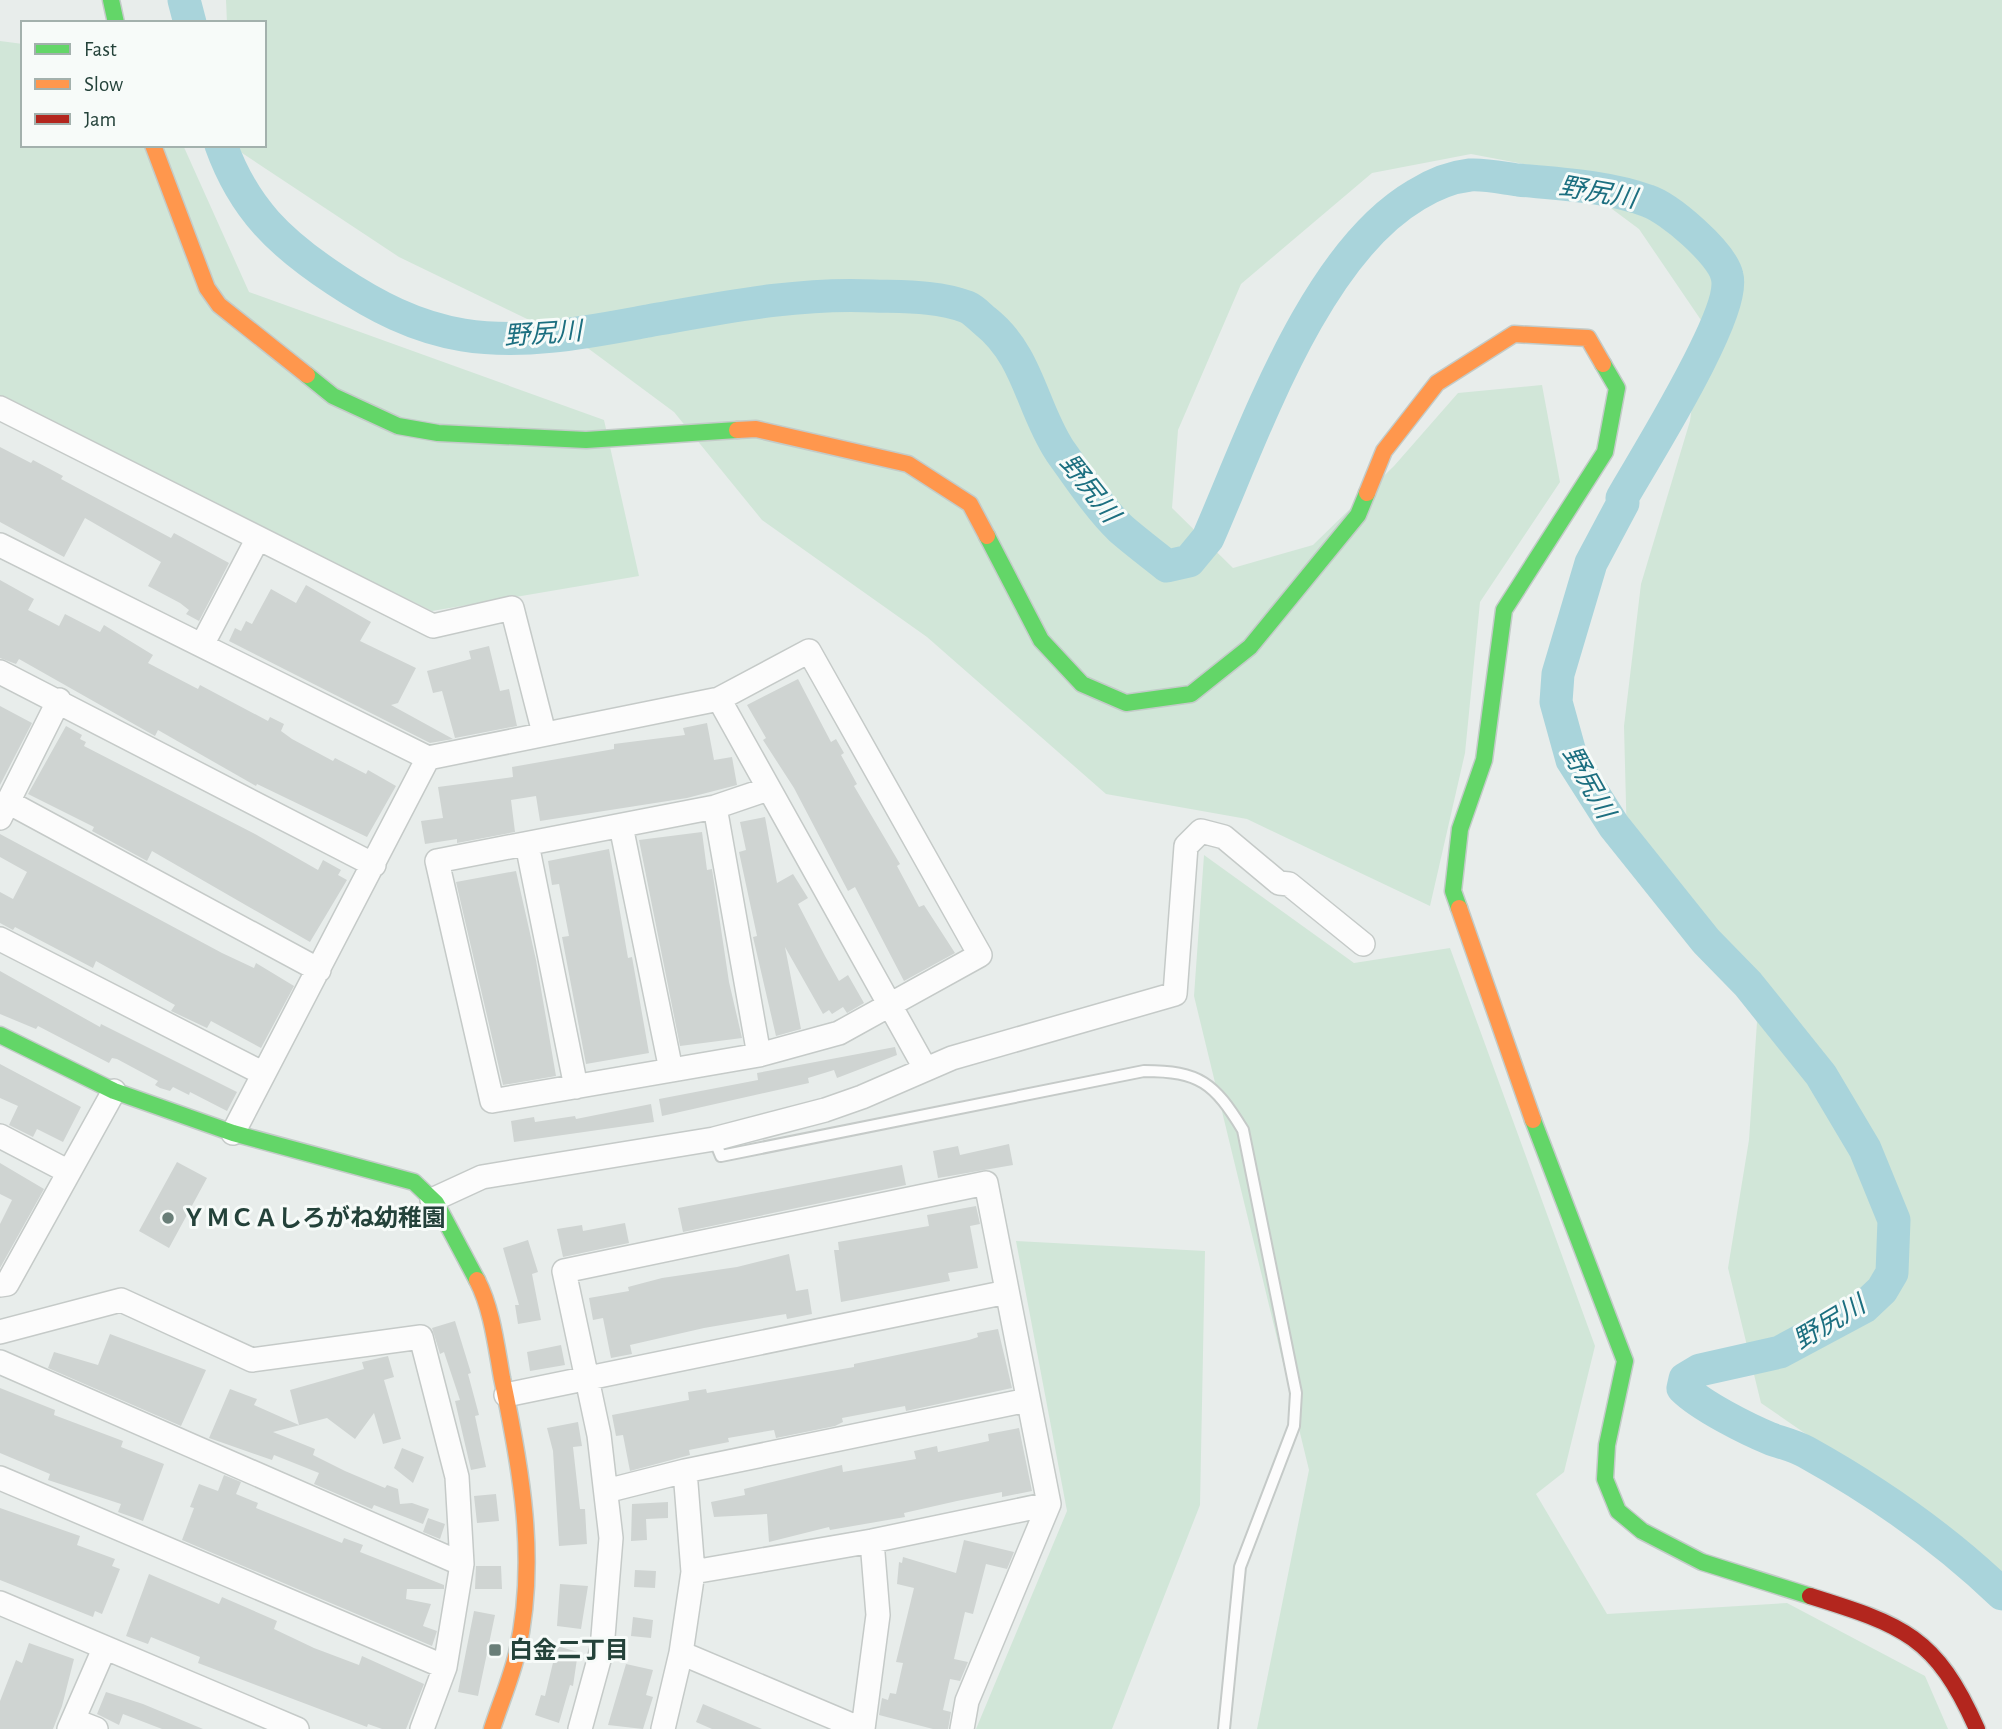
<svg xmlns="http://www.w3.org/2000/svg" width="2002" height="1729" font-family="'Alegreya Sans','Noto Sans JP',sans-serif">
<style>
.green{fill:#d1e6d8}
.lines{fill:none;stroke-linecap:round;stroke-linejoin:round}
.river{stroke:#a9d4db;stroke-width:33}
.building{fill:#cfd4d2}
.lane-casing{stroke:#c5cac8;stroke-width:14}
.street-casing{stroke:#c5cac8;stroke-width:26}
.fast-casing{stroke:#c3cbc8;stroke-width:19}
.slow-casing{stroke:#c3cbc8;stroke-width:19}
.jam-casing{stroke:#c3cbc8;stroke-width:19}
.lane{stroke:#fcfcfc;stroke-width:10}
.street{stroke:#fcfcfc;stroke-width:23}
.fast{stroke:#63d668;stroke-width:16}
.slow{stroke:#ff974d;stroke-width:16}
.jam{stroke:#b3261e;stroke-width:16}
.poi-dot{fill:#697e78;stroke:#f7fbf9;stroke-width:2.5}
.labels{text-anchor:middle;stroke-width:6;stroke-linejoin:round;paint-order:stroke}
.poi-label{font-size:24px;font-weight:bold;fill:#24423a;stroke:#f7fbf9;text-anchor:start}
.water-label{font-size:26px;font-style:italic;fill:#1c6f80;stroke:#f7fbf9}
</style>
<rect width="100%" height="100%" fill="#e8edeb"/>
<path class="green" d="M226 0H2002V1599L1928 1518 1761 1403 1728 1268 1749 1140 1757 1022 1730 953 1627 843 1624 726 1641 584 1690 421 1703 323 1639 229 1561 171 1471 154 1372 173 1241 284 1178 430 1172 508 1233 568 1313 545 1394 466 1458 393 1542 385 1560 482 1480 602 1465 753 1430 906 1247 819 1106 794 927 637 762 520 674 412 589 349 399 257 230 145H264V23H227Z
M0 41 23 44V145H183L249 292 604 420 639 576 432 611 0 398Z
M1204 855 1354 963 1450 948 1595 1346 1564 1472 1536 1494 1607 1614 1787 1603 1925 1676 1948 1729H1257L1309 1470 1194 996Z
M1016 1241 1205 1251 1200 1505 1112 1729H976L1067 1511Z"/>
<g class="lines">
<path class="river" d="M184 0 190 23
M221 145C244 209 280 243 336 280 375 306 415 327 463 335 525 345 588 332 648 321 722 308 799 292 874 296 905 297 938 296 967 307 974 310 980 317 985 321 1029 356 1031 407 1060 451 1078 476 1099 508 1121 529 1136 542 1152 554 1167 566L1189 561 1208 538C1254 433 1314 255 1416 195 1432 185 1452 177 1470 175 1485 174 1503 178 1518 180 1560 184 1607 186 1648 201 1669 208 1722 253 1727 276 1737 313 1644 459 1622 498L1623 503 1591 563 1558 674 1556 702 1572 760 1614 826 1706 941 1748 984 1821 1075 1865 1149 1894 1220 1892 1273 1882 1290 1864 1307 1780 1352 1700 1370 1685 1379 1683 1388C1701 1406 1747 1429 1771 1439 1783 1443 1795 1446 1806 1452 1876 1491 1944 1538 2002 1594"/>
</g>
<path class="building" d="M0 447 31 463 33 460 63 476 61 479 171 538 174 533 229 563 199 621 186 614 189 610 180 603 148 586 161 562 85 518 64 557 0 522Z
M0 580 34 599 28 610 59 626 65 614 100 632 104 625 153 655 148 663 198 689 200 685 268 721 270 717 284 724 281 731 292 739 333 761 335 758 366 774 368 770 396 786 367 837 257 784 256 786 158 730 155 736 19 659 16 664 0 658Z
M306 585 371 622 360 641 416 668 398 703 391 705 453 739 430 743 229 641 235 628 241 631 246 621 252 624 271 589 296 603Z
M489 646 500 691 509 689 517 726 455 738 442 691 433 693 427 671 471 659 469 651Z
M798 679 831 742 836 739 844 753 841 755 857 784 854 786 900 864 897 866 919 907 924 905 955 953 904 981 855 887 848 891 794 788 763 740 766 738 747 705Z
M0 706 32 723 0 785Z
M707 723 714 760 732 757 737 785 687 798 540 821 536 796 511 800 515 832 457 843V839L425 844 421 821 443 818 438 787 513 777 512 767 614 749V744L685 735 683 728Z
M66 726 82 735 80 739 86 742 84 746 255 834 318 870 323 860 341 870 338 875 347 880 310 942 152 851 147 861 92 831 94 827 28 794Z
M765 817 777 883 793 874 808 898 798 904 825 956 839 981 848 975 864 1003 847 1013 843 1007 832 1014 829 1010 823 1014 785 947 801 1029 776 1036 753 937 757 936 739 852 746 850 740 822Z
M702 832 707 870 712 869 729 982 742 1038 680 1046 639 840Z
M0 834 222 953 254 968 256 963 294 986 261 1048 211 1021 207 1028 171 1011 175 1005 96 961 93 968 15 927 13 930 0 923V892L13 899 27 872 0 857Z
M609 849 628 958 632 957 649 1053 586 1064 562 937 569 936 559 884 552 885 548 861Z
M516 871 536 960 556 1076 503 1085 456 882Z
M0 971 100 1027 101 1024 237 1092 227 1111 190 1092 189 1095 173 1087 170 1091 160 1088 155 1085 158 1081 117 1059 112 1058 109 1063 38 1026 36 1029 0 1014Z
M895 1047 897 1055 837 1078 834 1070 808 1078 809 1083 662 1116 659 1099 758 1080 757 1073Z
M0 1064 81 1107 63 1142 37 1129 33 1137 9 1125 18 1106 0 1098Z
M651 1104 654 1122 514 1142 511 1121 534 1117 535 1122 575 1116 576 1119Z
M1009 1144 1013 1165 938 1178 933 1151 958 1146 960 1155Z
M177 1162 207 1178 169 1248 139 1231Z
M0 1163 44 1189 0 1268V1224L12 1200 0 1194Z
M902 1165 906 1185 683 1232 678 1208Z
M976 1206 980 1224 970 1226 978 1268 948 1273 950 1281 841 1302 834 1250H839L838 1242 929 1226 927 1215Z
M625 1223 629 1243 563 1257 557 1229 582 1225 583 1231Z
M528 1240 538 1272 532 1274 541 1320 518 1324 515 1305H519L503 1248Z
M789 1254 796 1291 808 1289 812 1314 787 1319 786 1314 704 1328 630 1345 632 1354 611 1358 603 1318 593 1320 589 1298 629 1291 628 1287 662 1278 737 1267Z
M455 1321 471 1373 468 1374 479 1415 475 1416 486 1467 471 1470 455 1401 460 1400 444 1352 440 1354 432 1328Z
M998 1329 1012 1388 906 1411 905 1406 842 1418 843 1422 835 1426 776 1438 774 1430 728 1438 729 1442 689 1450 690 1455 630 1471 623 1435 616 1436 612 1415 689 1400 688 1392 706 1389 707 1393 854 1367V1364L969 1340 978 1337 977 1333Z
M110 1334 206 1370 181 1426 48 1368 54 1352 98 1365Z
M561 1345 565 1365 530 1371 527 1352Z
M388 1356 394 1377 384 1380 401 1439 383 1444 374 1413 355 1439 327 1418 273 1432 315 1449 313 1455 345 1471 385 1488 387 1485 398 1489 400 1504 412 1503 429 1509 423 1524 374 1505 372 1509 314 1484 319 1473 274 1455 272 1460 209 1438 230 1389 257 1399 254 1405 299 1425 290 1390 364 1369 362 1362Z
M0 1388 55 1410 54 1415 123 1441 121 1447 164 1464 143 1521 118 1512 121 1504 48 1480 50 1474 0 1453Z
M578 1422 582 1446 573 1447 580 1509H585L587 1544 559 1546 553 1451 547 1428Z
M1019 1428 1032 1491 1002 1497V1492L957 1501 904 1513 905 1517 830 1530 829 1527 769 1542 767 1514 714 1517 711 1502 745 1495 744 1489 842 1465 843 1472 916 1459 914 1451 937 1446 938 1452 989 1441 988 1434Z
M402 1448 424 1457 413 1483 394 1468Z
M224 1475 241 1482 236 1494 258 1503 256 1508 342 1543 344 1538 363 1545 360 1552 444 1585V1589H407L406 1599 431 1604 423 1626 437 1631 432 1646 182 1540 194 1508 190 1507 199 1484 218 1491Z
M496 1494 499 1521 477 1523 474 1496Z
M668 1502V1518L646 1519 647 1540 631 1541 632 1504Z
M0 1508 80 1536 77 1545 115 1559 112 1566 120 1569 102 1614 95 1611 93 1617 0 1580Z
M428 1518 445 1524 440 1539 423 1532Z
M964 1540 1014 1552 1007 1569 986 1564 973 1614 965 1612 954 1659 968 1662 960 1681 950 1679 943 1710 951 1712 948 1729H933L879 1715 882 1698 888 1700 890 1693 896 1694 903 1663 896 1662 914 1588 897 1584 899 1562 902 1563 903 1557 956 1573Z
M476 1566H501L502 1589H475Z
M635 1570 656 1571 655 1588 634 1587Z
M149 1574 219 1604 222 1597 277 1621 274 1629 314 1648 359 1665 362 1656 424 1684 406 1729H382L368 1724 367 1727 198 1663 200 1657 151 1637 148 1644 126 1636Z
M560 1584 588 1586 581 1629 557 1626Z
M474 1611 495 1615 478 1696 458 1692Z
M633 1617 653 1620 651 1638 631 1636Z
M29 1643 74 1659 62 1706 53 1729H0V1701L16 1660 22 1663Z
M557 1646 578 1652 573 1686 570 1685 559 1723 535 1715 541 1695 545 1696Z
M626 1664 653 1670 646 1695 653 1697 643 1729 608 1725Z
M106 1692 143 1704 203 1729H162L123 1714 119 1725 97 1714Z
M703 1704 762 1729H712L696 1722Z"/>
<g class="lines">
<defs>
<path id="lane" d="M714 1139 721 1156 1144 1071C1200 1071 1214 1083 1243 1130L1296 1393 1294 1426 1240 1567 1224 1729"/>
<path id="street" d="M0 408 433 626 512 608 544 733
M0 545 428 758
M202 645 258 538
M0 672 374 865
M719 699 809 651 980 955 839 1033 759 1055 492 1101 437 861 715 807 768 789
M8 802 319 970
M715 807 759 1055
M0 818 59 700
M621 826 671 1070
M527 844 576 1087
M0 939 262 1073
M233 1133 428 758 719 699 925 1068
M0 1136 69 1172
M432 1200 482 1177 714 1139 825 1110 862 1097 952 1058 1175 994 1186 846 1201 831 1224 837 1279 883 1289 884 1363 944
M0 1285 7 1284 114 1091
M0 1332 121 1300 252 1360 421 1337 457 1477 462 1564 445 1667 422 1729
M0 1362 462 1564
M506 1395 1007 1292
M685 1471 1028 1400
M0 1478 445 1667
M606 1491 685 1471 693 1572 681 1653 663 1729
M693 1572 872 1541 1049 1504
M0 1603 297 1729
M681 1653 861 1729
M73 1720 96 1729
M69 1729 104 1649
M580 1729 602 1649 611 1538 599 1435 564 1271 986 1183 1049 1504 967 1701 962 1729
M863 1729 878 1615 872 1541"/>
<path id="fast" d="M111 0 116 23
M307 375 333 396 398 426 438 433 586 440 737 430
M987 536 1041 640 1082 684 1126 703 1191 694 1250 647 1358 515 1367 493
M1459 908 1453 891 1460 829 1484 760 1504 610 1605 452 1617 388 1603 364
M0 1035 114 1091 233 1133 414 1182 436 1203 477 1280
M1533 1120 1625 1361 1607 1445 1605 1479 1618 1511 1642 1531 1702 1562 1810 1596"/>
<path id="slow" d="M153 145 207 288 219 305 307 375
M737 430 756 429 908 464 970 504 987 536
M1367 493 1384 451 1437 383 1514 334 1588 338 1603 364
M1459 908 1533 1120
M477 1280C492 1309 496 1345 502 1378 521 1468 538 1561 517 1653 511 1679 500 1704 492 1729"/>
<path id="jam" d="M1810 1596C1903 1625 1936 1636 1977 1729"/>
</defs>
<use href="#lane" class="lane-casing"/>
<use href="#street" class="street-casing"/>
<use href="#fast" class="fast-casing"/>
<use href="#slow" class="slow-casing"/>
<use href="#jam" class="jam-casing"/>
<use href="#lane" class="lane"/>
<use href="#street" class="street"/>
<use href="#fast" class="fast"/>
<use href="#slow" class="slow"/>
<use href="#jam" class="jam"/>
</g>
<g class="poi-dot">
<circle cx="168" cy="1218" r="7"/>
<rect x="488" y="1643" width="14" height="14" rx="3.5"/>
</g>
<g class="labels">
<g class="poi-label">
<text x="182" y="1226">ＹＭＣＡしろがね幼稚園</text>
<text x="509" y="1658">白金二丁目</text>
</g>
<g class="water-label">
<text transform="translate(1598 192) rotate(10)" y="9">野尻川</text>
<text transform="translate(543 333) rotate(-4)" y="9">野尻川</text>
<text transform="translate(1090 488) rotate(52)" y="9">野尻川</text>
<text transform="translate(1589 782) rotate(61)" y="9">野尻川</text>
<text transform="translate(1829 1322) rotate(-31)" y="9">野尻川</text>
</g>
</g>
<rect x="21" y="21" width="245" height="126" fill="#f7fbf9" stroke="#a3b1ad" stroke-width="2"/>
<rect x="35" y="44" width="35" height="10" fill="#63d668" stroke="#a3b1ad" stroke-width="2"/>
<text x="84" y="56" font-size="21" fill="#24423a">Fast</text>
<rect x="35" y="79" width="35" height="10" fill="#ff974d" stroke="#a3b1ad" stroke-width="2"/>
<text x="84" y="91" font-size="21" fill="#24423a">Slow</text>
<rect x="35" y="114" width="35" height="10" fill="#b3261e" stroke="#a3b1ad" stroke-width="2"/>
<text x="84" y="126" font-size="21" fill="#24423a">Jam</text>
</svg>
